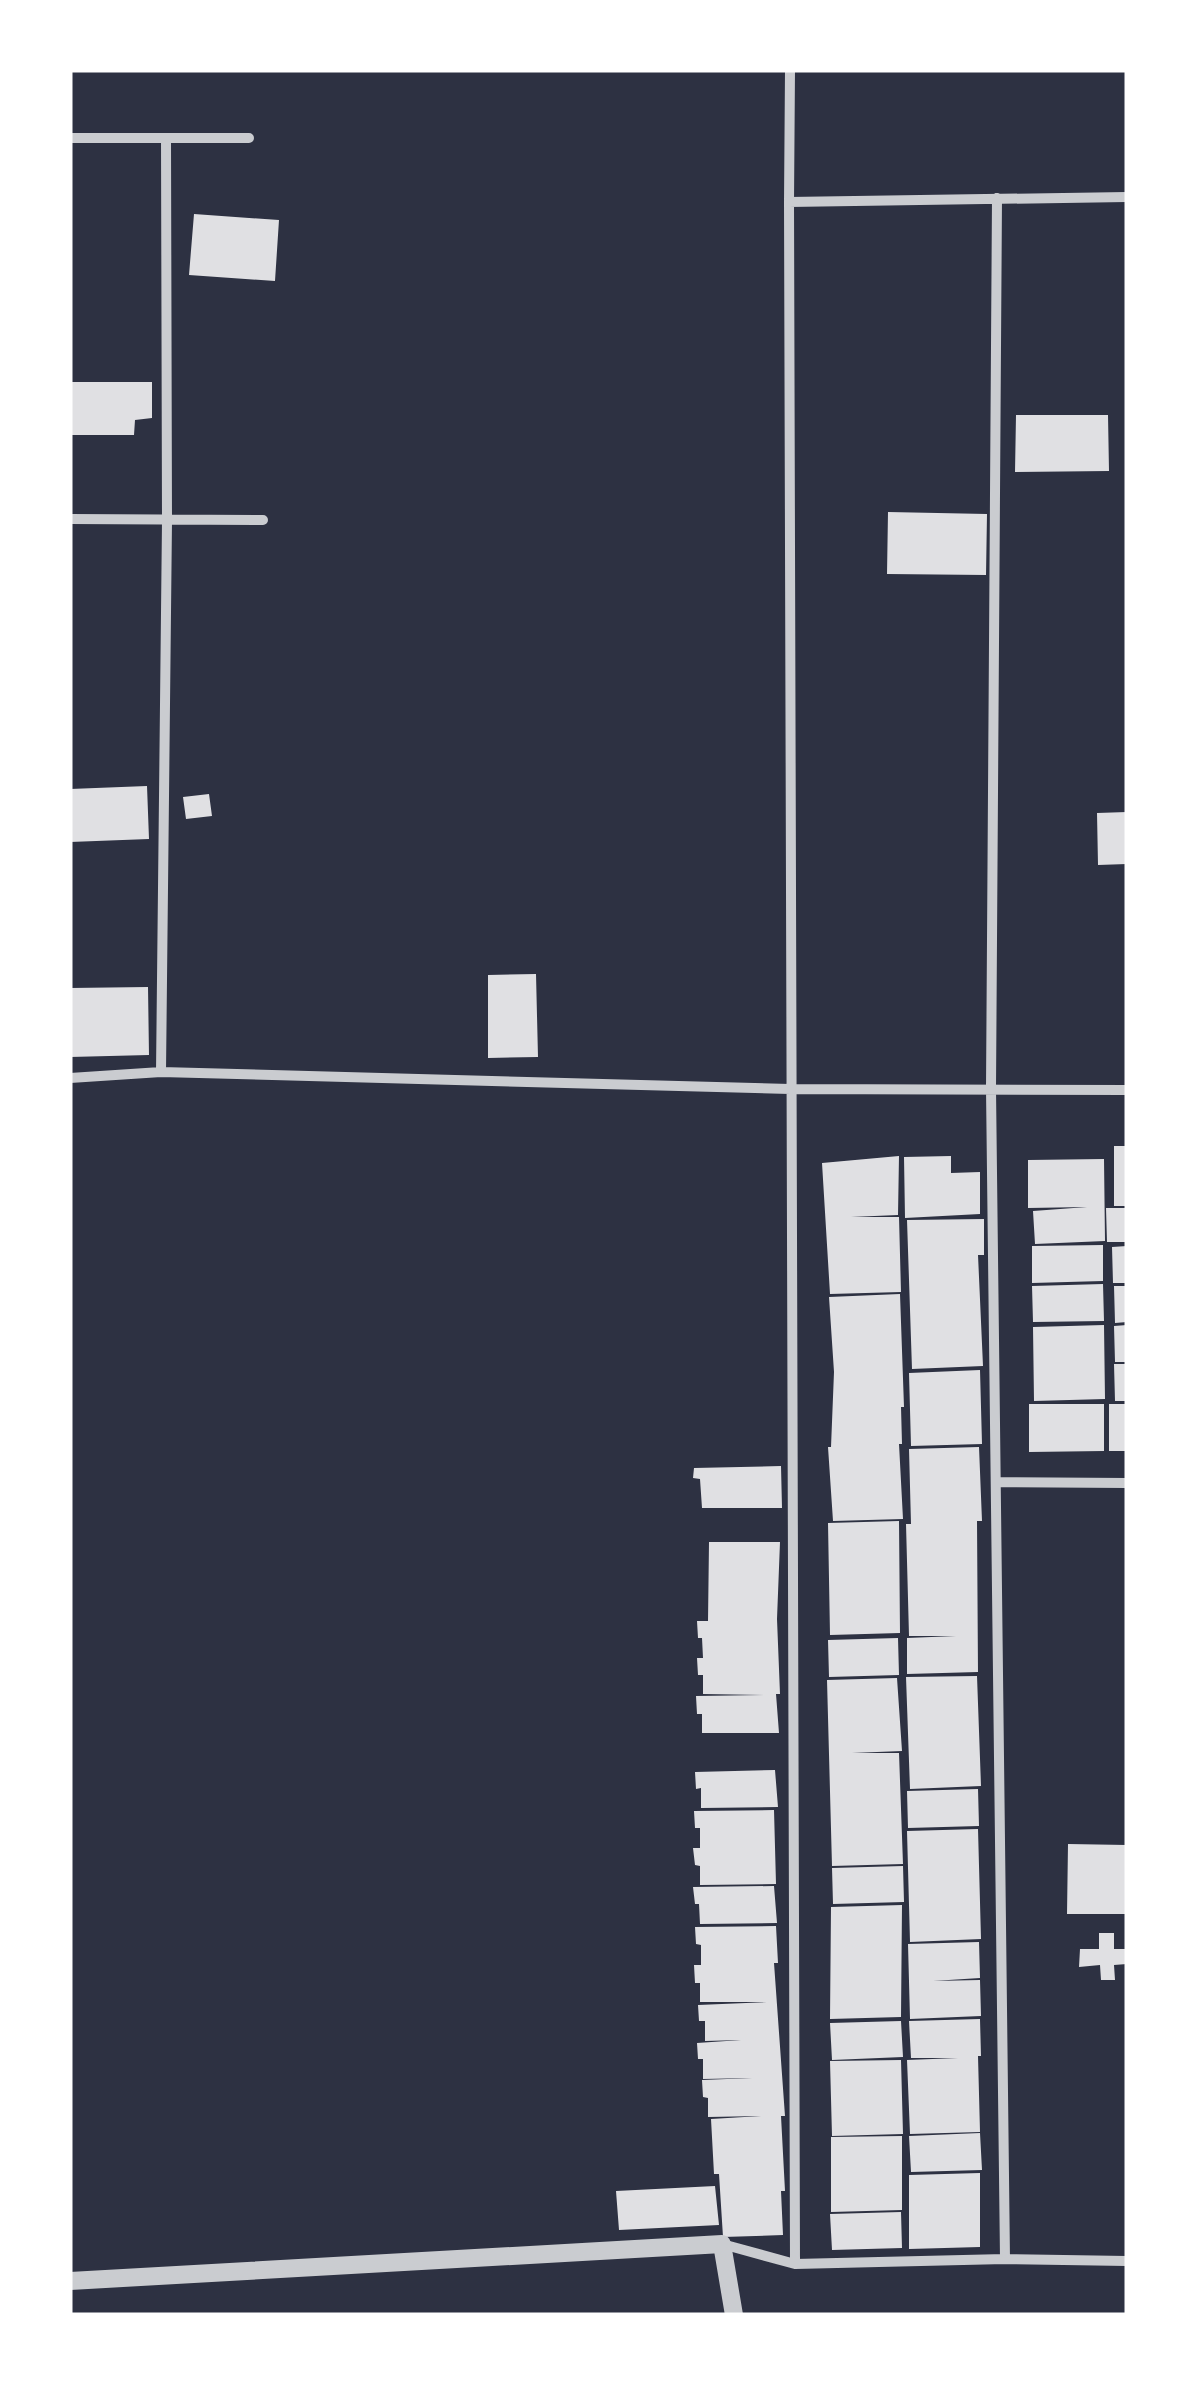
<svg xmlns="http://www.w3.org/2000/svg" width="1197" height="2385" font-family="Roboto,sans-serif">
<style>
.building{fill:#e0e0e3}
.lines{fill:none;stroke-linecap:round;stroke-linejoin:round}
.minor{stroke:#caccd0;stroke-width:10}
.tertiary{stroke:#caccd0;stroke-width:18}
</style>
<rect width="100%" height="100%" fill="#2d3142"/>
<path class="building" d="M194 214 279 220 275 281 189 275Z
M70 382H152V418L135 420 134 435H70Z
M1016 415H1108L1109 471 1015 472Z
M888 512 987 514 986 575 887 574Z
M147 786 149 839 70 842V789Z
M209 794 212 816 186 819 183 797Z
M1127 812V864L1098 865 1097 813Z
M536 974 538 1057 488 1058V975Z
M148 987 149 1055 70 1057V988Z
M1114 1146H1127V1206H1114Z
M899 1156 898 1215 851 1217H899L901 1292 830 1294 822 1163Z
M951 1156V1173L980 1172V1214L905 1218 904 1157Z
M1104 1159 1105 1241 1035 1244 1033 1211 1087 1207 1028 1208V1160Z
M1106 1208H1127V1242H1107Z
M984 1219V1255H978L983 1366 912 1369 907 1220Z
M1103 1245V1281L1032 1283V1246Z
M1127 1246V1283H1113L1112 1247Z
M1103 1284 1104 1321 1033 1322 1032 1286Z
M1114 1286H1127V1322L1115 1323Z
M900 1294 904 1407H901L902 1444H899L903 1519 833 1521 828 1447H831L834 1372 829 1297Z
M1104 1325 1105 1399 1034 1401 1033 1327Z
M1127 1325V1362H1115L1114 1326Z
M1114 1364H1127V1401H1115Z
M980 1370 982 1444 911 1446 909 1373Z
M1029 1404H1104V1451L1029 1452Z
M1109 1404H1127V1451H1109Z
M979 1447 982 1521H977L978 1672 907 1674V1638L956 1636H909L906 1524H911L909 1449Z
M781 1466 782 1508H702L700 1479 693 1478 694 1468Z
M899 1521 900 1633 830 1635 828 1523Z
M709 1542H780L777 1619 780 1694H776L779 1733H702V1714H697L696 1696 768 1695 703 1694V1675H698L697 1658H703L702 1638H698L697 1621H708Z
M898 1638 899 1675 829 1677 828 1640Z
M977 1676 981 1786 910 1789 906 1677Z
M897 1678 902 1751 852 1753H899L903 1864 832 1866 827 1680Z
M775 1770 778 1807 701 1808V1788L696 1789 695 1772Z
M978 1789 979 1826 908 1828 907 1791Z
M774 1810 776 1884 700 1885V1866L695 1865 693 1848H700V1828H695L694 1811Z
M978 1829 981 1939 910 1942 907 1831Z
M1068 1844 1127 1845V1914H1067Z
M903 1866 904 1902 833 1904 832 1868Z
M774 1886 777 1923 700 1924 699 1904H695L693 1887Z
M902 1905 901 2017 830 2019 831 1907Z
M776 1926 778 1963H774L785 2116H781L785 2191H781L783 2235 723 2237 719 2174H714L711 2119 761 2116 708 2117V2098L703 2097 702 2080 752 2078 703 2079V2059H698L697 2043 741 2040 705 2041V2021H699L698 2005 767 2002H700V1983H695L694 1965H701V1945L696 1944 695 1927Z
M1099 1933H1114V1949H1127V1964L1114 1965 1115 1980H1101L1100 1965 1079 1967 1080 1949H1099Z
M979 1942 980 1978 933 1981 980 1980 981 2016 910 2019 908 1944Z
M980 2019 981 2056H978L980 2132 910 2134 907 2060 958 2058H911L909 2021Z
M901 2021 903 2057 832 2060 830 2023Z
M901 2060 903 2134 832 2136 830 2061Z
M980 2133 982 2170 911 2172 909 2136Z
M902 2136V2210L831 2212V2137Z
M980 2173V2247L909 2249V2175Z
M715 2186 719 2225 619 2230 616 2191Z
M901 2212 902 2248 832 2250 830 2214Z"/>
<g class="lines">
<path class="minor" d="M790 70 789 202 1127 197
M70 138H249
M997 198 991 1089 1005 2259
M789 202 795 2264
M70 519 263 520
M161 1072 790 1089 1127 1090
M70 1078 161 1072 167 521 166 138
M996 1482 1127 1483
M722 2244 795 2264 1005 2259 1127 2261"/>
<path class="tertiary" d="M70 2281 722 2244 734 2315"/>
</g>
<rect width="1197" height="2385" fill="none" stroke="#ffffff" stroke-width="145"/>
</svg>
